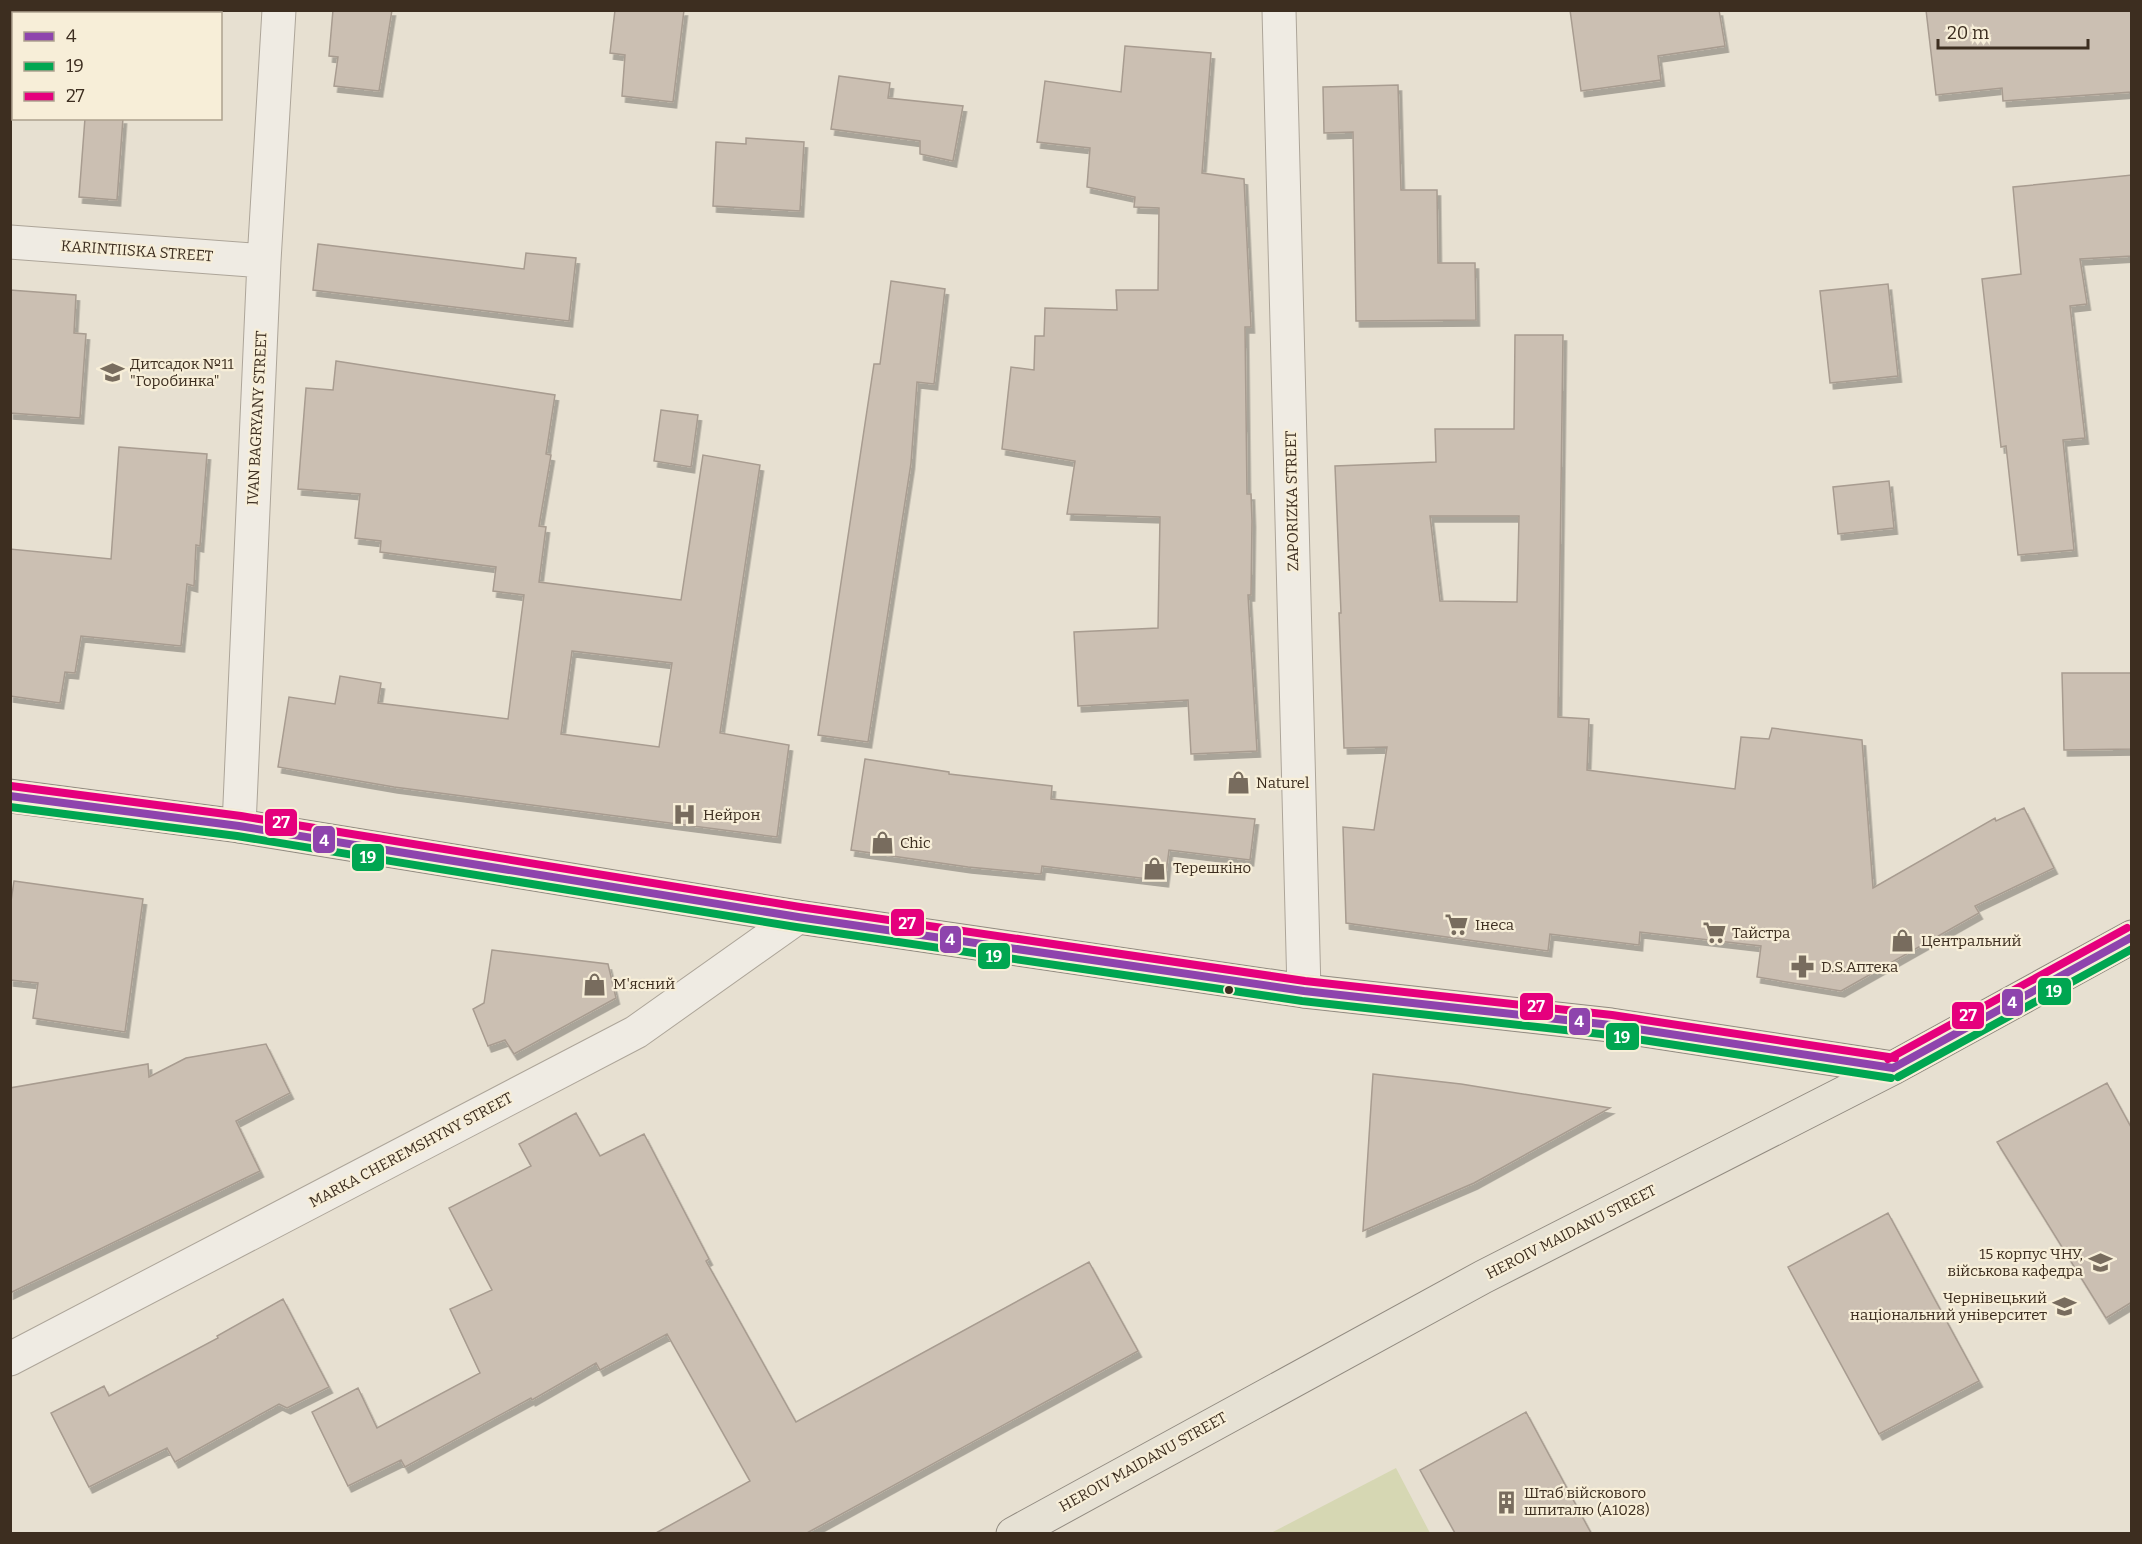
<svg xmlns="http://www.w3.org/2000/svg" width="2142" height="1544" font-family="Bitter,serif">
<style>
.green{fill:#d6d7b3}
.building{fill:#cbbfb2;stroke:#a89c90;stroke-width:1.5;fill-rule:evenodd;filter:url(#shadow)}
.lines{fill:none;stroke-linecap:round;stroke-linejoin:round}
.minor-casing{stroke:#ada599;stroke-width:35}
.major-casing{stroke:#928b80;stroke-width:35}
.minor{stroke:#efebe3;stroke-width:33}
.major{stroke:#e6e1d4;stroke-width:33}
.bus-1-casing{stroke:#f7eed8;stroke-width:12}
.bus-2-casing{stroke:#f7eed8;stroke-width:12}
.bus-3-casing{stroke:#f7eed8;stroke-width:12}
.bus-1{stroke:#8e44ad;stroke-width:8}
.bus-2{stroke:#00a651;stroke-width:8}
.bus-3{stroke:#e5007d;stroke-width:8}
.bus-dot{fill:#3d2e20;stroke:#f7eed8;stroke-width:2}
.labels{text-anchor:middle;stroke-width:4.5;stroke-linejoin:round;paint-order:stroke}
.street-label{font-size:15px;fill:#3d2e20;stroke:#f7eed8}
.poi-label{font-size:15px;fill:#3d2e20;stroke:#f7eed8;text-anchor:start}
.line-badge{stroke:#f7eed8;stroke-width:2}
.badge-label{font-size:16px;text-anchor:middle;font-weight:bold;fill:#fff}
</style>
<defs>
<filter id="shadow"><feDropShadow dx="3.5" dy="6" stdDeviation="0" flood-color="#0004"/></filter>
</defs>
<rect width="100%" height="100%" fill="#e7e0d1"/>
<path class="green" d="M1396 1468 1430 1533H1271Z"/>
<path class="building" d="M333 10H392L379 91 334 86 338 57 329 56Z
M615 10H684L673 102 622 96 625 55 610 53Z
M1570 10H1719L1725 46 1658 56 1661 80 1581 91Z
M1926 10H2132V92L2003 101 2002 88 1936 95Z
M1125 46 1211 53 1202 173 1244 179 1251 327H1245L1247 494H1251L1252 521 1251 595H1248L1257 751 1191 754 1188 700 1078 706 1074 632 1158 628 1160 517 1067 514 1075 461 1002 449 1011 367 1034 370 1035 336H1044L1045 308 1117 310 1116 290H1158L1159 208 1134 207 1135 197 1087 187 1090 148 1037 142 1045 81 1121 92Z
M839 76 890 83 888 98 963 106 953 161 920 154V141L831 129Z
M1398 85 1401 190H1437L1438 263H1475L1476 320 1356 321 1353 132 1324 133 1323 87Z
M85 118H123L117 200 79 197Z
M746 138 804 142 800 211 713 206 716 142 746 144Z
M2132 175V256L2080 259 2087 304 2070 306 2085 438 2063 440 2074 550 2018 555 2006 446 2001 447 1982 279 2021 274 2013 187Z
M318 244 524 269 526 253 576 258 569 321 313 290Z
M891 281 945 289 934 384 917 382 911 463 868 742 818 735 874 364H880Z
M1888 284 1898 376 1830 383 1820 291Z
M10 290 76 295 74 333 86 334 80 418 10 413Z
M1515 335H1563L1558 717 1589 719 1587 770 1735 789 1741 737 1769 739 1772 728 1862 740 1873 888 1995 818 1996 821 2024 808 2054 868 1975 906 1979 913 1841 991 1757 977 1761 946 1640 932 1639 945 1550 934 1548 951 1346 923 1343 827 1374 830 1387 747 1344 748 1339 613H1341L1335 466 1436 462 1435 429H1514ZM1430 516H1519L1517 602 1440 601Z
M336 361 555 395 546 454 551 455 539 526 546 527 539 582 681 600 703 455 760 465 720 733 789 745 777 837 394 787 278 767 289 697 335 704 340 676 381 683 378 703 508 719 524 595 493 591 496 567 380 552 381 541 355 538 360 494 298 489 306 388 333 390ZM572 651 672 663 659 747 561 734Z
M661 410 698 415 691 467 654 461Z
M119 447 207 454 200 546 196 545 194 586 187 584 181 646 81 636 75 673 65 672 60 703 10 696V549L111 559Z
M1889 481 1894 528 1838 534 1833 487Z
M2062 673H2132V749L2064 750Z
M865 759 949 772V774L1052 786 1051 799 1255 819 1250 860 1169 850 1165 881 1042 866 1041 874 968 867 851 850Z
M14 881 143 899 125 1032 33 1018 38 983 10 980V908Z
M492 950 608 964 616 998 514 1054 505 1040 488 1046 473 1009 484 1003Z
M266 1044 290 1093 236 1121 260 1171 10 1293V1088L148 1064 149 1077 186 1058Z
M1373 1074 1461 1084 1610 1108 1474 1183 1363 1231Z
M2107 1083 2132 1129V1302L2106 1318 1997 1142Z
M576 1113 600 1156 644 1134 709 1259 706 1261 796 1422 1089 1262 1138 1351 807 1533H656L750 1481 667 1334 600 1370 596 1363 532 1400 531 1398 405 1467 401 1460 348 1486 312 1412 358 1388 377 1428 480 1373 450 1309 492 1290 449 1208 531 1166 519 1144Z
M1888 1213 1979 1381 1879 1434 1788 1267Z
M283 1299 329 1387 287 1408 279 1404 175 1462 167 1448 89 1487 51 1413 104 1386 109 1396 218 1338 217 1336Z
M1526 1412 1591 1533H1455L1420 1470Z"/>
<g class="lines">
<defs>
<path id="minor" d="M1279 10 1304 991
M10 242 264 261
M239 826 264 261 279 10
M10 1359 636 1032 798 917"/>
<path id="major" d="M10 796 239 826 798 917 1304 991 1611 1025 1893 1068
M1013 1534 1483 1277 1893 1068 2132 937"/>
</defs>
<use href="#minor" class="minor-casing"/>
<use href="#major" class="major-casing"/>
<use href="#minor" class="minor"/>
<use href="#major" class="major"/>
<defs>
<path id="bus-1" d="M10 796 239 826 798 917 1304 991 1611 1025 1893 1068
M1893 1068 2132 937"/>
<path id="bus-2" d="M10 807 237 836 796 927 1302 1001 1610 1035 1891 1078
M1898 1077 2132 949"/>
<path id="bus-3" d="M11 786 241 816 800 907 1305 981 1612 1015 1895 1058
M1888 1059 2127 928"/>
</defs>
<use href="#bus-1" class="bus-1-casing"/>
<use href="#bus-2" class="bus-2-casing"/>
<use href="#bus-3" class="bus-3-casing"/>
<use href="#bus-1" class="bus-1"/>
<use href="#bus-2" class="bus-2"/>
<use href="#bus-3" class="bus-3"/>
</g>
<defs>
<symbol id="school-bare" viewBox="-9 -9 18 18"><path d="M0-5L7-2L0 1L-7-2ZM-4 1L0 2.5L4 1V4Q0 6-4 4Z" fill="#786c5e" stroke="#f7eed8" stroke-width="2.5" paint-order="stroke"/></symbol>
<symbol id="shop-bare" viewBox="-9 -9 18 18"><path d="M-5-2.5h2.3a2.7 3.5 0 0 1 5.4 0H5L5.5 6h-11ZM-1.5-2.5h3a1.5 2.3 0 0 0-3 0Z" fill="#786c5e" stroke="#f7eed8" stroke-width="2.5" paint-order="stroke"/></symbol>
<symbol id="hospital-bare" viewBox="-9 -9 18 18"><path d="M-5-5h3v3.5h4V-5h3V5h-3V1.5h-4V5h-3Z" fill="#786c5e" stroke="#f7eed8" stroke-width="2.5" paint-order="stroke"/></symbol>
<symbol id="supermarket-bare" viewBox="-9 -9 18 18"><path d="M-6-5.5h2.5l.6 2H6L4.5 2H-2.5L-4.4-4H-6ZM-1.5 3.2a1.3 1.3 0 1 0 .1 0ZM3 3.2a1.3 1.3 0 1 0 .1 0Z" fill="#786c5e" stroke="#f7eed8" stroke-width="2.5" paint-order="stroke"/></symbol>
<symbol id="pharmacy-bare" viewBox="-9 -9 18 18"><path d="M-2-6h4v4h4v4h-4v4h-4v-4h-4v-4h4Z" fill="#786c5e" stroke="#f7eed8" stroke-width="2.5" paint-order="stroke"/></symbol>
<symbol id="university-bare" viewBox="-9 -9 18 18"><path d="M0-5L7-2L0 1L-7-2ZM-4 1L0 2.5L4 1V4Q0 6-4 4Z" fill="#786c5e" stroke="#f7eed8" stroke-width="2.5" paint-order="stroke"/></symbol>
<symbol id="building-bare" viewBox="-9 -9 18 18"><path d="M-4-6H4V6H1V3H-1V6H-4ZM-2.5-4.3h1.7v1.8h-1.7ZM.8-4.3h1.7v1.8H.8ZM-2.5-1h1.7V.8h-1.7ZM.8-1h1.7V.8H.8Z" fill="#786c5e" stroke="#f7eed8" stroke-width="2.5" paint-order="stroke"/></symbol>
</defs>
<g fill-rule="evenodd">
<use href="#school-bare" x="96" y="356" width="33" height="33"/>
<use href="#shop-bare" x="1222" y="766" width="33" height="33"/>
<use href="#hospital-bare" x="668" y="798" width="33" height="33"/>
<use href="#shop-bare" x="866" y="826" width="33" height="33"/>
<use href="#shop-bare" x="1138" y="852" width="33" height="33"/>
<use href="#supermarket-bare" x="1440" y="908" width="33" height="33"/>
<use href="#supermarket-bare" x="1698" y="916" width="33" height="33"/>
<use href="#shop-bare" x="1886" y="924" width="33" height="33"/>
<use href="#pharmacy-bare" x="1786" y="950" width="33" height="33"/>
<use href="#shop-bare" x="578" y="968" width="33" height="33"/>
<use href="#university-bare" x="2084" y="1246" width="33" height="33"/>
<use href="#university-bare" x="2048" y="1290" width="33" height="33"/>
<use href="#building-bare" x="1490" y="1486" width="33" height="33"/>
</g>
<circle class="bus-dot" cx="1229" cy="990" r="5"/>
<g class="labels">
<g class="street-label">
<text transform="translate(137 251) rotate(4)" y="5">KARINTIISKA STREET</text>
<text transform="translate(257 418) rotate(-87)" y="5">IVAN BAGRYANY STREET</text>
<text transform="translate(1292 501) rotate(-91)" y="5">ZAPORIZKA STREET</text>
<text transform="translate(411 1150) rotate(-28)" y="5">MARKA CHEREMSHYNY STREET</text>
<text transform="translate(1571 1232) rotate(-27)" y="5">HEROIV MAIDANU STREET</text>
<text transform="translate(1143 1462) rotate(-29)" y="5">HEROIV MAIDANU STREET</text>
</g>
<g class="poi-label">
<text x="130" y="369">Дитсадок №11<tspan x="130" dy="17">"Горобинка"</tspan></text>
<text x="1256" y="788">Naturel</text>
<text x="703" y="820">Нейрон</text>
<text x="900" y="848">Chic</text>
<text x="1173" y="873">Терешкіно</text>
<text x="1475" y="930">Інеса</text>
<text x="1732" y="938">Тайстра</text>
<text x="1921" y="946">Центральний</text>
<text x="1821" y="972">D.S.Аптека</text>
<text x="613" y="989">М'ясний</text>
<text x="2083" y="1259" text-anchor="end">15 корпус ЧНУ,<tspan x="2083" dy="17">військова кафедра</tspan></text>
<text x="2047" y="1303" text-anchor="end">Чернівецький<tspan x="2047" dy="17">національний університет</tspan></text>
<text x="1524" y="1498">Штаб війскового<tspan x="1524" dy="17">шпиталю (А1028)</tspan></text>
</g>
</g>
<g class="line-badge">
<rect x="264" y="808" width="34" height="29" rx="6" fill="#e5007d"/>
<rect x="312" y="825" width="24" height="29" rx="6" fill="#8e44ad"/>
<rect x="351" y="843" width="34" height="29" rx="6" fill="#00a651"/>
<rect x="890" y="908" width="35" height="29" rx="6" fill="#e5007d"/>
<rect x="939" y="925" width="23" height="29" rx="6" fill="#8e44ad"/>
<rect x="977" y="942" width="34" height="28" rx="6" fill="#00a651"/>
<rect x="2037" y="977" width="35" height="29" rx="6" fill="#00a651"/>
<rect x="2001" y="988" width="23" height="29" rx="6" fill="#8e44ad"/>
<rect x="1519" y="992" width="35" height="29" rx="6" fill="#e5007d"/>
<rect x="1951" y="1001" width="34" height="29" rx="6" fill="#e5007d"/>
<rect x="1568" y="1007" width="23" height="29" rx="6" fill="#8e44ad"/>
<rect x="1605" y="1022" width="35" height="29" rx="6" fill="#00a651"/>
</g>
<g class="badge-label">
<text x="281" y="828">27</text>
<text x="324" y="846">4</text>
<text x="368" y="863">19</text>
<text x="907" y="929">27</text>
<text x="950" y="945">4</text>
<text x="994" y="962">19</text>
<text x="2054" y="997">19</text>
<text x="2012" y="1008">4</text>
<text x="1536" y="1012">27</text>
<text x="1968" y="1021">27</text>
<text x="1579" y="1027">4</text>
<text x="1622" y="1043">19</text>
</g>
<rect width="2142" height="1544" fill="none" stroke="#3d2e20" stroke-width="24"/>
<rect x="12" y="12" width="210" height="108" fill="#f7eed8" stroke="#ada18e" stroke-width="1.5"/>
<rect x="24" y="32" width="30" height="9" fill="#8e44ad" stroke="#ada18e" stroke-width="1.5"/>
<text x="66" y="42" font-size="18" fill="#3d2e20">4</text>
<rect x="24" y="62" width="30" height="9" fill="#00a651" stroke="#ada18e" stroke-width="1.5"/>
<text x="66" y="72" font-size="18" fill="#3d2e20">19</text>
<rect x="24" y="92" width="30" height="9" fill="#e5007d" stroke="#ada18e" stroke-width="1.5"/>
<text x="66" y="102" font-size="18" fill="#3d2e20">27</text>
<path d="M1938 39v9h150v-9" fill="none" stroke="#3d2e20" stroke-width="3"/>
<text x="1947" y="39" font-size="18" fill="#3d2e20" stroke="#f7eed8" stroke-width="4.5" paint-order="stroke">20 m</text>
</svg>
